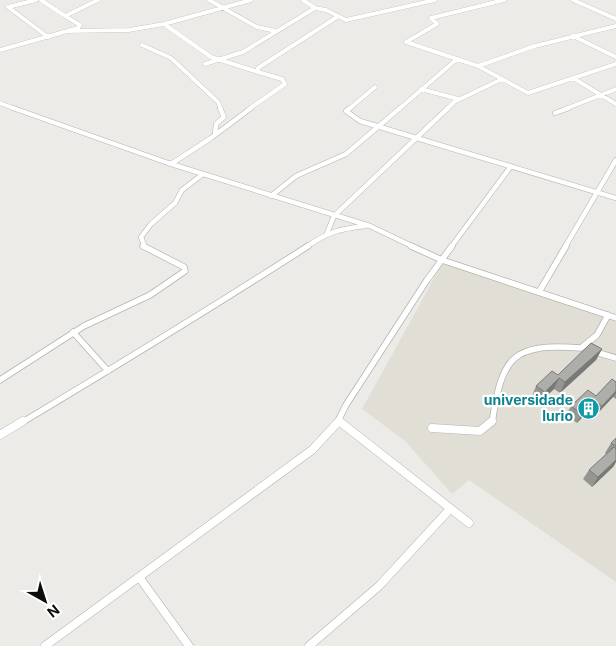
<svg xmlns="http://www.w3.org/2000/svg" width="616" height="646" font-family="Inter,sans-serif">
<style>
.built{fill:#e1dfd5}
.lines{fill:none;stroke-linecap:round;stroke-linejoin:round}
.minor-far3-casing{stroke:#b3b3b0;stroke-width:4.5}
.minor-far2-casing{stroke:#b3b3b0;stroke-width:5.5}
.minor-far1-casing{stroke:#b3b3b0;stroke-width:7}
.minor-casing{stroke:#b3b3b0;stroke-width:9}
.minor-far3{stroke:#fff;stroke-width:4}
.minor-far2{stroke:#fff;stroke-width:4.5}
.minor-far1{stroke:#fff;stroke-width:5.5}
.minor{stroke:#fff;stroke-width:8}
.wall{fill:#959592}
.shaded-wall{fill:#797977}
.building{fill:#adadaa;stroke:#797977}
.labels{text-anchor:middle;stroke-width:4.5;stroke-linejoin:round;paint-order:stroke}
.culture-label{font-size:14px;font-weight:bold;fill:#0d838f;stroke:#fff;text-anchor:end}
</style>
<rect width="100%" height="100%" fill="#ecebe8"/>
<path class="built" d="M443 262 616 322V582L469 480 452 494 405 441 362 409Z"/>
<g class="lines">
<defs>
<path id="minor-far3" d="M36 0 8 7 48 37
M41 0 65 16
M209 0 257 27 276 31
M303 0 315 8 326 10 346 20 435 0
M504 0 431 18 437 24 406 42 478 66 528 93 616 64
M573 0 616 19
M164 24 211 57 258 72
M67 31 129 30 164 24 251 0
M573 36 616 57
M142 45 171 58 218 102 221 109
M0 50 78 28 80 25 65 16 98 0
M205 64 243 52 315 8
M478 66 535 46 616 26
M573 78 616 104
M421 89 458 99
M0 103 16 109
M249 109 285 84 282 79 258 72V68L337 17
M349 109 375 87
M399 109 457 59
M447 109 454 102 502 79
M565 109 616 89"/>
<path id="minor-far2" d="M13 108 168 163 370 226 414 247
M350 108 346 111 360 121 616 198
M555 113 569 108
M215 135 216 124 224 117 220 108
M171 164 211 138 251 108
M271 196 296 176 346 154 400 108
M327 233 334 216 448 108
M145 247 141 237 151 224 175 203 182 190 203 174
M306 247C328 232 339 229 365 226
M451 247 511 166
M565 247 616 160"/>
<path id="minor-far1" d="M411 246 442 260 616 318
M539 292 566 246
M73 332 108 371
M592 351 616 358
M0 380 84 326 150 295 185 271 184 267 143 246
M339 421 341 423
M21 423C118 365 213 307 308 246
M337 423 346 405 427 280 452 246
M492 423C502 356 512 343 581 348L597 335 608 315"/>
<path id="minor" d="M339 421 469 523
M432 428 480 431 492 421
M0 435 23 421
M139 577 189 646
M45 646 312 450 339 421
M309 646 379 586 450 509"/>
</defs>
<use href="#minor-far3" class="minor-far3-casing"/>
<use href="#minor-far2" class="minor-far2-casing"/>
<use href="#minor-far1" class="minor-far1-casing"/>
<use href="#minor" class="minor-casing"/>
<use href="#minor-far3" class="minor-far3"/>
<use href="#minor-far2" class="minor-far2"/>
<use href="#minor-far1" class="minor-far1"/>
<use href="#minor" class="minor"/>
</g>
<path class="wall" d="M602 349 596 360 560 393 554 389 540 402 532 396 536 386 558 375Z
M616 382V399L613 397 596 415 589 410 577 423 566 415 571 406 596 396Z
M616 438V462L613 467 592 487 583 479 589 470 606 454 605 453 611 443Z"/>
<path class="shaded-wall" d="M602 349 596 360 560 393 565 382Z
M559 378 554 389 540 402 545 392Z
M616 391V393L613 397 596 415 602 406Z
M595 401 589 410 577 423 582 414Z
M616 460V462L613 467 592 487 598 477Z"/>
<path class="building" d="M591 343 602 349 565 382 559 378 545 392 536 386 552 371 558 375Z
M612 379 616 382V391L602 406 595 401 582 414 571 406 588 390 596 396Z
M616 438V446L611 443Z
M614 447 616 449V460L598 477 589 470Z"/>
<defs>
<symbol id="building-disc" viewBox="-11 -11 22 22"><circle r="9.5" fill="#0f9aa8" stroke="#fff"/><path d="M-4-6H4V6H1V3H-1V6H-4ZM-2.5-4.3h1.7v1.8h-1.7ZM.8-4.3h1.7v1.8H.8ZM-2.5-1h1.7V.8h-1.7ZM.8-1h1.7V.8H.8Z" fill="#fff"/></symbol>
</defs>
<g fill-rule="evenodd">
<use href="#building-disc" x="576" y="396" width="25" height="25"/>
</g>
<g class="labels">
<g class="culture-label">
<text x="573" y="405">universidade<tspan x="573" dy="16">lurio</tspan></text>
</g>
</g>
<g transform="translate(45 601) rotate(141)" stroke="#ffffff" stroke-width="4" paint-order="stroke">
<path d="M0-4L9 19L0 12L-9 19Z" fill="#0d0d0c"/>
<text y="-8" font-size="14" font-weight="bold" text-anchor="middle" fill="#0d0d0c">N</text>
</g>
</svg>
